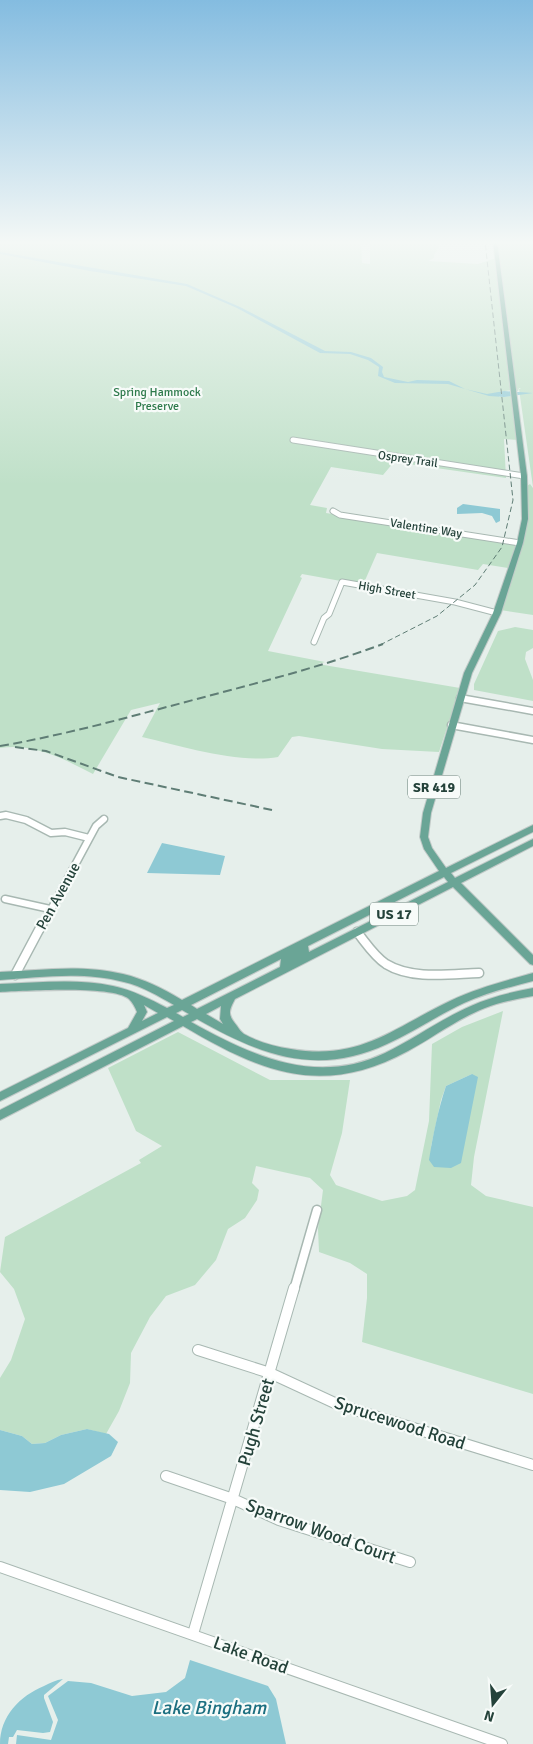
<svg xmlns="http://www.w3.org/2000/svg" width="533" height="1744" font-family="Signika,sans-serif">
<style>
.green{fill:#bfe0c8;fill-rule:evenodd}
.water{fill:#8ec9d4}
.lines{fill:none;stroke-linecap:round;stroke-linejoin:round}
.minor-far3-casing{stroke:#a8b8b2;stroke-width:7}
.minor-far2-casing{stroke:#a8b8b2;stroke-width:9}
.minor-far1-casing{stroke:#a8b8b2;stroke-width:11}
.minor-casing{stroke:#a8b8b2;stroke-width:12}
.major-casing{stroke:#c2cac8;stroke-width:2}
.minor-far3{stroke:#fff;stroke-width:5}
.minor-far2{stroke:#fff;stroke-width:6}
.minor-far1{stroke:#fff;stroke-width:8}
.minor{stroke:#fff;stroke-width:10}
.major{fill:#6aa596;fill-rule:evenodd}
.rail-far1{stroke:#5f7d75;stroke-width:1;stroke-dasharray:5.5 3;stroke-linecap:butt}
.rail{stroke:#5f7d75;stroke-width:2;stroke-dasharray:9 4.5;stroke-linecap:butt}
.labels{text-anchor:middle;stroke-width:4.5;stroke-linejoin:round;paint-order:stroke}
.far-park-label{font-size:12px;fill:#2d7a4b;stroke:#f7fbf9}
.far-street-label{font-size:12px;fill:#24423a;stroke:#f7fbf9}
.shield{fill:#f7fbf9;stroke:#637a73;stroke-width:1}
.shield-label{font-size:14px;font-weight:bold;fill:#24423a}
.street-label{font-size:15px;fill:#24423a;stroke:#f7fbf9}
.near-street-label{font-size:18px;fill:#24423a;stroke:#f7fbf9}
.near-water-label{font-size:19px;font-style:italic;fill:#1c6f80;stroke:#f7fbf9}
</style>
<rect width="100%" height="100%" fill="#e6efeb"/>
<path class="green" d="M0 241H361L362 263 370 264V241H437L439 247 434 255V258L428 261 478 264 496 258 512 390 498 392 499 397 512 396 518 440 504 439 506 478 394 462 383 475 331 467 310 505 327 508 326 513 518 543 508 568 483 564 478 570 377 553 363 585 302 574 300 577 302 578 268 651 325 662 318 664 460 688 439 752 382 749 299 736 292 737 278 757C238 764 182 746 142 737L160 703 131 710 93 774C64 759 34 743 0 748Z
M497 241H533V487L519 389H521L519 388 518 391H515Z
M530 484 533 488V615L500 610 528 519 527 486Z
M515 627 533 630V648L526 652 525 659 533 680V701L474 690V684L498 631Z
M503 1011 474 1157 471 1185 486 1196 533 1207V1394L362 1342 367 1298V1274L350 1263 319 1252 318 1229 323 1190 310 1178 256 1166 252 1183 259 1190 257 1200 245 1218 228 1229 216 1260 195 1285 166 1296 150 1317 131 1353 130 1383 119 1411 106 1434 87 1429 61 1435 45 1443 32 1444 22 1436 0 1430V1378L11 1360 25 1319 14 1289 0 1272 5 1237 141 1163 139 1160 162 1146 136 1131 108 1068 178 1032 270 1080H350L342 1133 330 1175 336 1185 382 1201 407 1196 415 1190 429 1121 432 1044 462 1027ZM472 1074 431 1147 441 1100 446 1086Z"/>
<path class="water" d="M0 252 187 284 240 307 325 351 351 352 371 358 383 367 382 372 384 377 408 382 417 380 449 381 465 389 487 394 504 391 533 393 504 397 489 396 448 384 395 383 378 376 379 367 368 360 350 354 320 353 237 308 186 286 90 271 0 254Z
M463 504 500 509V521L496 523 492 516 482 513 457 514V508Z
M162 843 225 856 220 875 147 873Z
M472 1074 478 1077 461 1163 451 1168 434 1167 429 1160C433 1135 438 1110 446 1086Z
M87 1429 109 1434 118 1442 111 1456 64 1484 30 1492 0 1490V1430L22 1436 32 1444 45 1443 61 1435Z
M190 1660 268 1686 276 1699 286 1744H16L17 1735 51 1740 58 1720 48 1696 68 1681 91 1683 132 1696 166 1692 185 1678Z
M63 1679 44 1695V1698L53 1722 50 1732 43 1733 17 1730 13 1737H9L8 1744H0C0 1716 20 1696 44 1686 50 1683 56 1680 63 1679Z"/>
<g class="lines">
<defs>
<path id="minor-far3" d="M293 440 524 476
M333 511 340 515 520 543
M314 642 324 618 329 614 342 582 455 602 497 613"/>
<path id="minor-far2" d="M460 698 533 711
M451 725 533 740
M0 816 6 815 26 820 51 833 65 832 89 838
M5 899 50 909
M40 930 96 826 104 819"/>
<path id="minor-far1" d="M357 932C366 943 374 956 386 964 412 980 450 974 479 973
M15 975 40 928
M294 1290 317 1210"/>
<path id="minor" d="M198 1350 270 1373 339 1405 533 1465
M166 1476 233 1499 279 1520 410 1562
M0 1567 502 1744
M193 1634 294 1288"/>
<path id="major" d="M493 241H497L527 476 528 519 523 543 501 613 472 673 431 813 428 837 432 848 446 868 533 825V832L451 873 455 878 533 839V846L461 883 533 955V965L530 964 453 887 235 999C228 1012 228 1015 237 1026 239 1029 241 1032 244 1034 258 1042 276 1047 291 1049 360 1061 393 1028 450 1001 477 988 505 981 533 973V981C510 987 486 993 464 1003 438 1015 414 1032 387 1044 317 1077 260 1055 197 1019L191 1022C252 1056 316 1086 385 1053 414 1039 441 1019 471 1006 490 997 512 992 533 988V996C517 999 500 1002 485 1008 457 1019 434 1037 408 1051 322 1098 261 1072 183 1026L0 1120V1110L174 1021 167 1017 0 1101V1092L128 1028 137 1012C135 1007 133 1003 129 999 112 985 25 991 0 992V984C37 983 76 978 113 986 132 990 150 999 167 1008L174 1005C158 996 142 986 124 982 84 971 41 977 0 980V972C41 970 83 964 123 974 144 979 164 989 182 1000L439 871 424 849 420 837 423 813 464 673 493 613 517 543 522 519 521 476ZM444 877 448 882 309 952 308 946ZM281 959 280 967 197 1009 191 1005ZM144 1005 158 1013 142 1021 147 1012ZM221 1006 220 1019 223 1024 206 1014ZM182 1010 189 1014 183 1017 176 1013Z"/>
</defs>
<use href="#minor-far3" class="minor-far3-casing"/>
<use href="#minor-far2" class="minor-far2-casing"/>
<use href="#minor-far1" class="minor-far1-casing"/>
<use href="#minor" class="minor-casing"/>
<use href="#major" class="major-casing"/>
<use href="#minor-far3" class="minor-far3"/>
<use href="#minor-far2" class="minor-far2"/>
<use href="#minor-far1" class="minor-far1"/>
<use href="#minor" class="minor"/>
<use href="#major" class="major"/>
<path class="rail-far1" d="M380 645 437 616 475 585 502 547 513 500 485 241"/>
<path class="rail" d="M0 746C65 735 129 717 193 700 257 683 321 667 383 644
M15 747 46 751 118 777 272 810"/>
</g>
<linearGradient id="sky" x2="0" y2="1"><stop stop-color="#84bce0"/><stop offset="0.5" stop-color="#f4f8f6"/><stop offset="1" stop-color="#f4f8f6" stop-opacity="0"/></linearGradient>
<rect width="533" height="485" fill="url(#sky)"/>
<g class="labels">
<g class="far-park-label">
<text x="157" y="396">Spring Hammock<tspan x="157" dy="14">Preserve</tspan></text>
</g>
<g class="far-street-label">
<text transform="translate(408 459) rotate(8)" y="4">Osprey Trail</text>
<text transform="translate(426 528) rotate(9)" y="4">Valentine Way</text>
<text transform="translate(387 590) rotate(10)" y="4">High Street</text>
</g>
<g class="shield">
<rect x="408" y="775.5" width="52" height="23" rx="4"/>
<rect x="370" y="902.5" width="48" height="23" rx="4"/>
</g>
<g class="shield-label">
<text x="434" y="792">SR 419</text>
<text x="394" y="919">US 17</text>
</g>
<g class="street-label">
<text transform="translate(58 896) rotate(-61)" y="5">Pen Avenue</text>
</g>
<g class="near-street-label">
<text transform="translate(256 1422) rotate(-74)" y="6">Pugh Street</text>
<text transform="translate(400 1423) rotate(18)" y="6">Sprucewood Road</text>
<text transform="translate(321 1531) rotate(20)" y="6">Sparrow Wood Court</text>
<text transform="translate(251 1655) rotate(20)" y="6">Lake Road</text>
</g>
<g class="near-water-label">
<text x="209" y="1714">Lake Bingham</text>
</g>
</g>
<g transform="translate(493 1704) rotate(197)" stroke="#f7fbf9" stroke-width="4" paint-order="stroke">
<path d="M0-4L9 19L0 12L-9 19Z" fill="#24423a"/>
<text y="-8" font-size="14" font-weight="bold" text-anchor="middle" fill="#24423a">N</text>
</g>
</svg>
